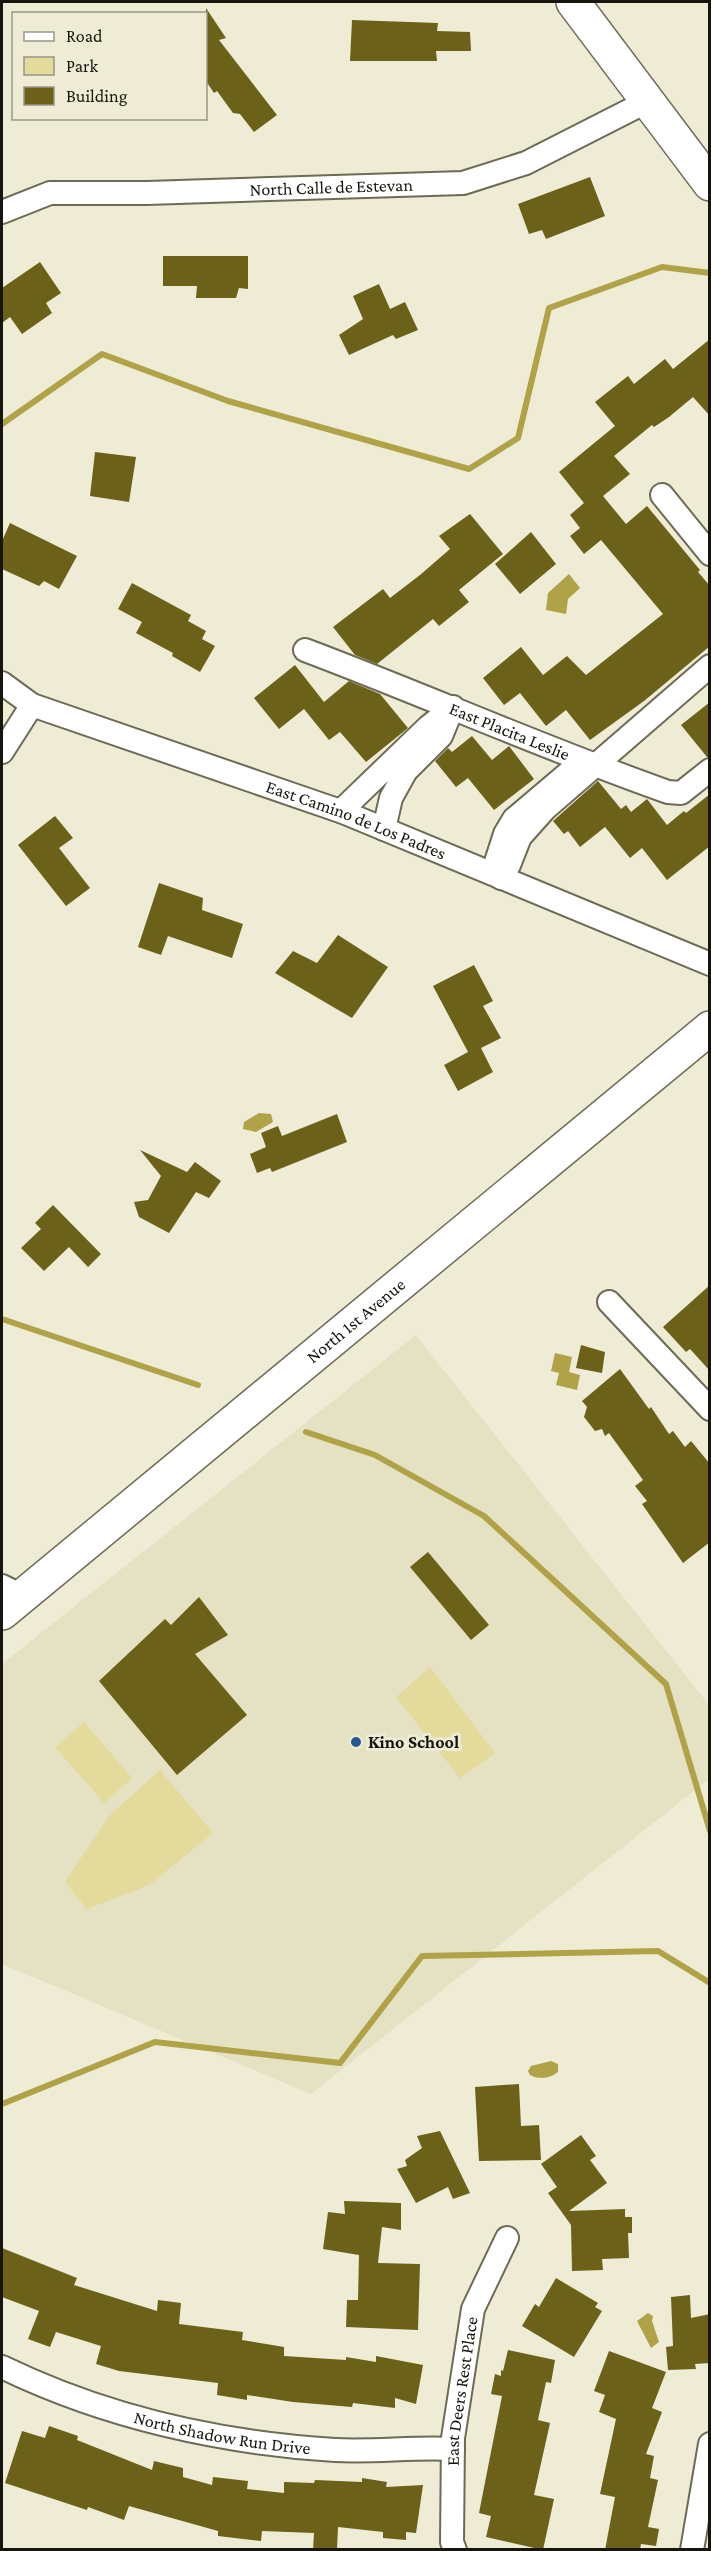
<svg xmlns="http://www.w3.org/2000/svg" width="711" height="2551" font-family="'Crimson Pro',serif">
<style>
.built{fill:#e5e1c3}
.green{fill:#e3da9b}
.water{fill:#afa247}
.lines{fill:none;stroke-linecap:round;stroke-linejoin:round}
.stream{stroke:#afa247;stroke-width:6}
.building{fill:#6b6119}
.street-casing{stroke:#6d6a56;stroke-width:26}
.secondary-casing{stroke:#6d6a56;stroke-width:36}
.street{stroke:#fff;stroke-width:22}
.secondary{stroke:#fff;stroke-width:33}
.poi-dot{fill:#205a91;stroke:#efecd6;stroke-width:2}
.labels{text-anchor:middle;stroke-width:6;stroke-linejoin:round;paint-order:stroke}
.street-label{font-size:18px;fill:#17160e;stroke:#efecd6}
.poi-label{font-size:18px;font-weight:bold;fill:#17160e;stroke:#efecd6;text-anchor:start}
</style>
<rect width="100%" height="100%" fill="#efecd6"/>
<path class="built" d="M416 1335 709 1705V1779L311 2094 2 1964V1664Z"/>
<path class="green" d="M430 1667 495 1753 460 1778 396 1697Z
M84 1722 132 1778 104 1803 55 1747Z
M160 1770 213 1833 149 1885 87 1909 65 1882 110 1815Z"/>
<path class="water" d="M569 574 580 588 568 599 566 614 546 610 548 593Z
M259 1113 271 1114 273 1122 256 1132 243 1129 244 1122Z
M555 1353 572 1357 569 1372 580 1375 577 1390 556 1385 559 1373 551 1371Z
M551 2061 558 2064V2072C551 2078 539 2080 530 2075L528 2071 531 2066Z
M648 2313 653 2316 652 2321 659 2342 651 2348 637 2321Z"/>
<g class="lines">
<path class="stream" d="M2 424 102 354 228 401 469 469 518 438 549 308 662 267 710 273
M2 1319 198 1385
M306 1432 375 1455 484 1516 666 1684 710 1831
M2 2104 155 2042 340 2063 422 1956 658 1951 710 1983"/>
</g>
<path class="building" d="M206 8 226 38 219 40 277 115 254 132 240 114 233 113 217 91 214 93 206 81Z
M352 20 438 23 437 31 470 32 471 51H436L437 61H350Z
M590 177 605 216 546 239 542 230 529 234 518 204Z
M163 256H248V289L239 288 236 298H196L197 286H163Z
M40 262 61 293 46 303 52 313 22 334 10 317 2 323V288Z
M379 284 390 309 405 302 418 330 396 339 393 335 349 355 339 335 363 319 353 296Z
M710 339V416L693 397 669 417 654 427 652 425 614 456 630 474 603 496 626 524 647 506 700 570 698 572 710 586V646L644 701 590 740 566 710 546 726 520 693 504 705 483 678 521 647 543 675 567 656 586 675 663 614 601 540 584 554 570 536 580 528 570 515 584 503 559 472 615 426 595 402 628 376 634 384 665 359 673 369Z
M95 452 136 457 129 502 90 496Z
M470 514 503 554 459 590 469 602 439 626 433 619 377 664 355 655 333 627 383 589 390 598 420 575 450 549 439 536Z
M10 523 77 556 59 589 44 581 39 586 2 569V541Z
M531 532 556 564 520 594 495 564Z
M132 583 191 615 188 621 206 631 202 639 215 646 200 672 172 656 173 653 136 633 142 622 118 609Z
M295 665 324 702 349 681 380 694 408 728 366 762 340 732 329 740 304 709 279 729 254 698Z
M710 702V757H707L681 725Z
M472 736 492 760 509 746 534 779 494 810 468 778 456 787 435 761 448 748 452 752Z
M598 781 621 809 626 805 631 812 647 799 667 825 684 811 686 813 710 794V846L667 880 642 848 630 858 605 827 580 847 568 831 564 834 553 821Z
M55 816 73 838 59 848 90 888 66 906 18 845Z
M159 883 203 898 202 910 243 924 232 958 168 936 161 955 138 947Z
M338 935 388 967 352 1018 275 973 293 951 317 963Z
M474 965 493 1001 483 1006 501 1038 481 1048 493 1072 458 1091 444 1065 468 1052 433 986Z
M337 1114 347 1142 272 1172 270 1168 257 1173 250 1154 266 1147 261 1133 278 1126 282 1136Z
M140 1150 187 1172 195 1162 221 1181 209 1198 196 1192 169 1233 139 1217 134 1202 148 1200 161 1176Z
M53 1205 101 1254 88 1267 69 1247 44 1271 21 1248 41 1229 35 1223Z
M710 1285V1371L690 1349 686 1352 663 1327Z
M581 1345 605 1352 602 1373 576 1368Z
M620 1369 649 1409 651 1407 669 1434 673 1431 685 1447 691 1441 710 1464V1542L683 1563 642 1504 647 1501 635 1486 643 1480 609 1433 605 1436 602 1429 595 1431 584 1417 587 1407 582 1401Z
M428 1552 489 1625 471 1640 410 1567Z
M199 1597 228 1635 195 1654 247 1715 177 1775 99 1681 165 1619 171 1625Z
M519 2084 521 2126 539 2125 541 2160 479 2161 475 2087Z
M440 2131 470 2193 453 2199 448 2187 416 2203 397 2169 407 2166 405 2160 422 2148 417 2136Z
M581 2135 596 2156 590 2160 607 2183 569 2211 625 2209V2217H632V2233H628L629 2258 602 2259 603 2270 572 2271 571 2225 548 2193 557 2187 541 2164Z
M344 2201 401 2203V2230L382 2227 378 2263 420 2264 418 2330 346 2327 347 2300H358L359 2255 323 2249 328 2212 345 2214Z
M2 2248 77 2278 74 2285 157 2311 158 2300 181 2303 179 2324 243 2332 242 2340 284 2347V2356L346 2360V2357L376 2362V2356L423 2365 416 2404 395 2398V2408L353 2403 352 2407 293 2402 247 2395V2400L217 2395 218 2383 119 2371 96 2364 101 2346 56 2332 50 2347 28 2339 39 2311 2 2297Z
M556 2278 598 2303 595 2307 602 2311 574 2357 522 2326 535 2304 539 2307Z
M690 2295 691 2318 710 2314V2363L695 2364 696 2369 668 2370 666 2347 673 2346 671 2297Z
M508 2350 555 2360 551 2383 546 2382 538 2420 550 2423 534 2495 554 2499 543 2550 486 2537 491 2516 479 2513 502 2396 491 2394 495 2374 501 2376V2370L503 2371Z
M609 2351 666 2372 652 2408 662 2412 646 2454 654 2456 650 2478 658 2480 648 2527 659 2529 656 2546 641 2544 640 2550H605L615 2497 600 2494 616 2419 599 2412 605 2395 594 2391Z
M49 2426 78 2436 77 2440 152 2470 154 2461 183 2468V2477L212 2485 213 2477 248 2481 247 2489 284 2493V2482L314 2483 315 2480 362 2482V2478L387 2482 386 2487 423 2485 416 2533 406 2532V2540L383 2538V2532L338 2527 337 2550H313L314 2533 262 2531 261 2541 218 2536V2531L129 2506 124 2520 88 2507 87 2510 5 2483 22 2431 45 2438Z"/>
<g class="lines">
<defs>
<g id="street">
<path id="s1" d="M2 212 50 193H147L463 183 526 163 646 102"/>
<path d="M662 495 710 554"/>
<path id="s2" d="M305 650C427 696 546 749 668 792L681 793 710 770"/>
<path id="s3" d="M2 683 32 705 343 812 710 964"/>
<path d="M2 752 32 705"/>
<path d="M593 766 573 769 514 819 505 834 496 862 501 878 509 865 520 837 545 809 710 666"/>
<path d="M343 812 344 808 428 727 453 707 441 736 406 771 391 798 384 829"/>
<path d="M609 1302 710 1409"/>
<path d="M2 1586 22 1596"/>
<path id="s4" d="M2 2367C105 2417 221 2443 335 2450 374 2452 414 2447 453 2449"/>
<path id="s5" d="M455 2550 452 2542 453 2438 473 2309 507 2238"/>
<path d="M692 2550 710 2444"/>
</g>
<g id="secondary">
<path d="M573 2 710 184"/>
<path id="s6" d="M2 1613 710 1028"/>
</g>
</defs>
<use href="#street" class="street-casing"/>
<use href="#secondary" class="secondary-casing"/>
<use href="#street" class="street"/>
<use href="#secondary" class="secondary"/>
</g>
<circle class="poi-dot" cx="356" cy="1742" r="6"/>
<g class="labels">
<g class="street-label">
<text dy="6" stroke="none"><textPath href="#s1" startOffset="333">North Calle de Estevan</textPath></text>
<text dy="6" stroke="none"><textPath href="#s2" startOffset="220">East Placita Leslie</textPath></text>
<text dy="6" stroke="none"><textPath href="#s3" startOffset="381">East Camino de Los Padres</textPath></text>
<text dy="6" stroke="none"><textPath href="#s6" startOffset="459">North 1st Avenue</textPath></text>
<text dy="6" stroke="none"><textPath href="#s5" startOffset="160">East Deers Rest Place</textPath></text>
<text dy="6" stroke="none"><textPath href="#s4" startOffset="231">North Shadow Run Drive</textPath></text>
</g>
<g class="poi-label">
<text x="368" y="1748">Kino School</text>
</g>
</g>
<rect width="711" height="2551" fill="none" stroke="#17160e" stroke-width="6"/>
<rect x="12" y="12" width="195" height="108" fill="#efecd6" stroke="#999686" stroke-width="1.5"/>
<rect x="24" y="32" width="30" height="9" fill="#ffffff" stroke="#999686" stroke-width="1.5"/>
<text x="66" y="42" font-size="18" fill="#17160e">Road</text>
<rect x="24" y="57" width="30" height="18" fill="#e3da9b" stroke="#999686" stroke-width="1.5"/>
<text x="66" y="72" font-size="18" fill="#17160e">Park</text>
<rect x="24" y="87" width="30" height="18" fill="#6b6119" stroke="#999686" stroke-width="1.5"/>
<text x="66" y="102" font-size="18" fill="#17160e">Building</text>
</svg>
